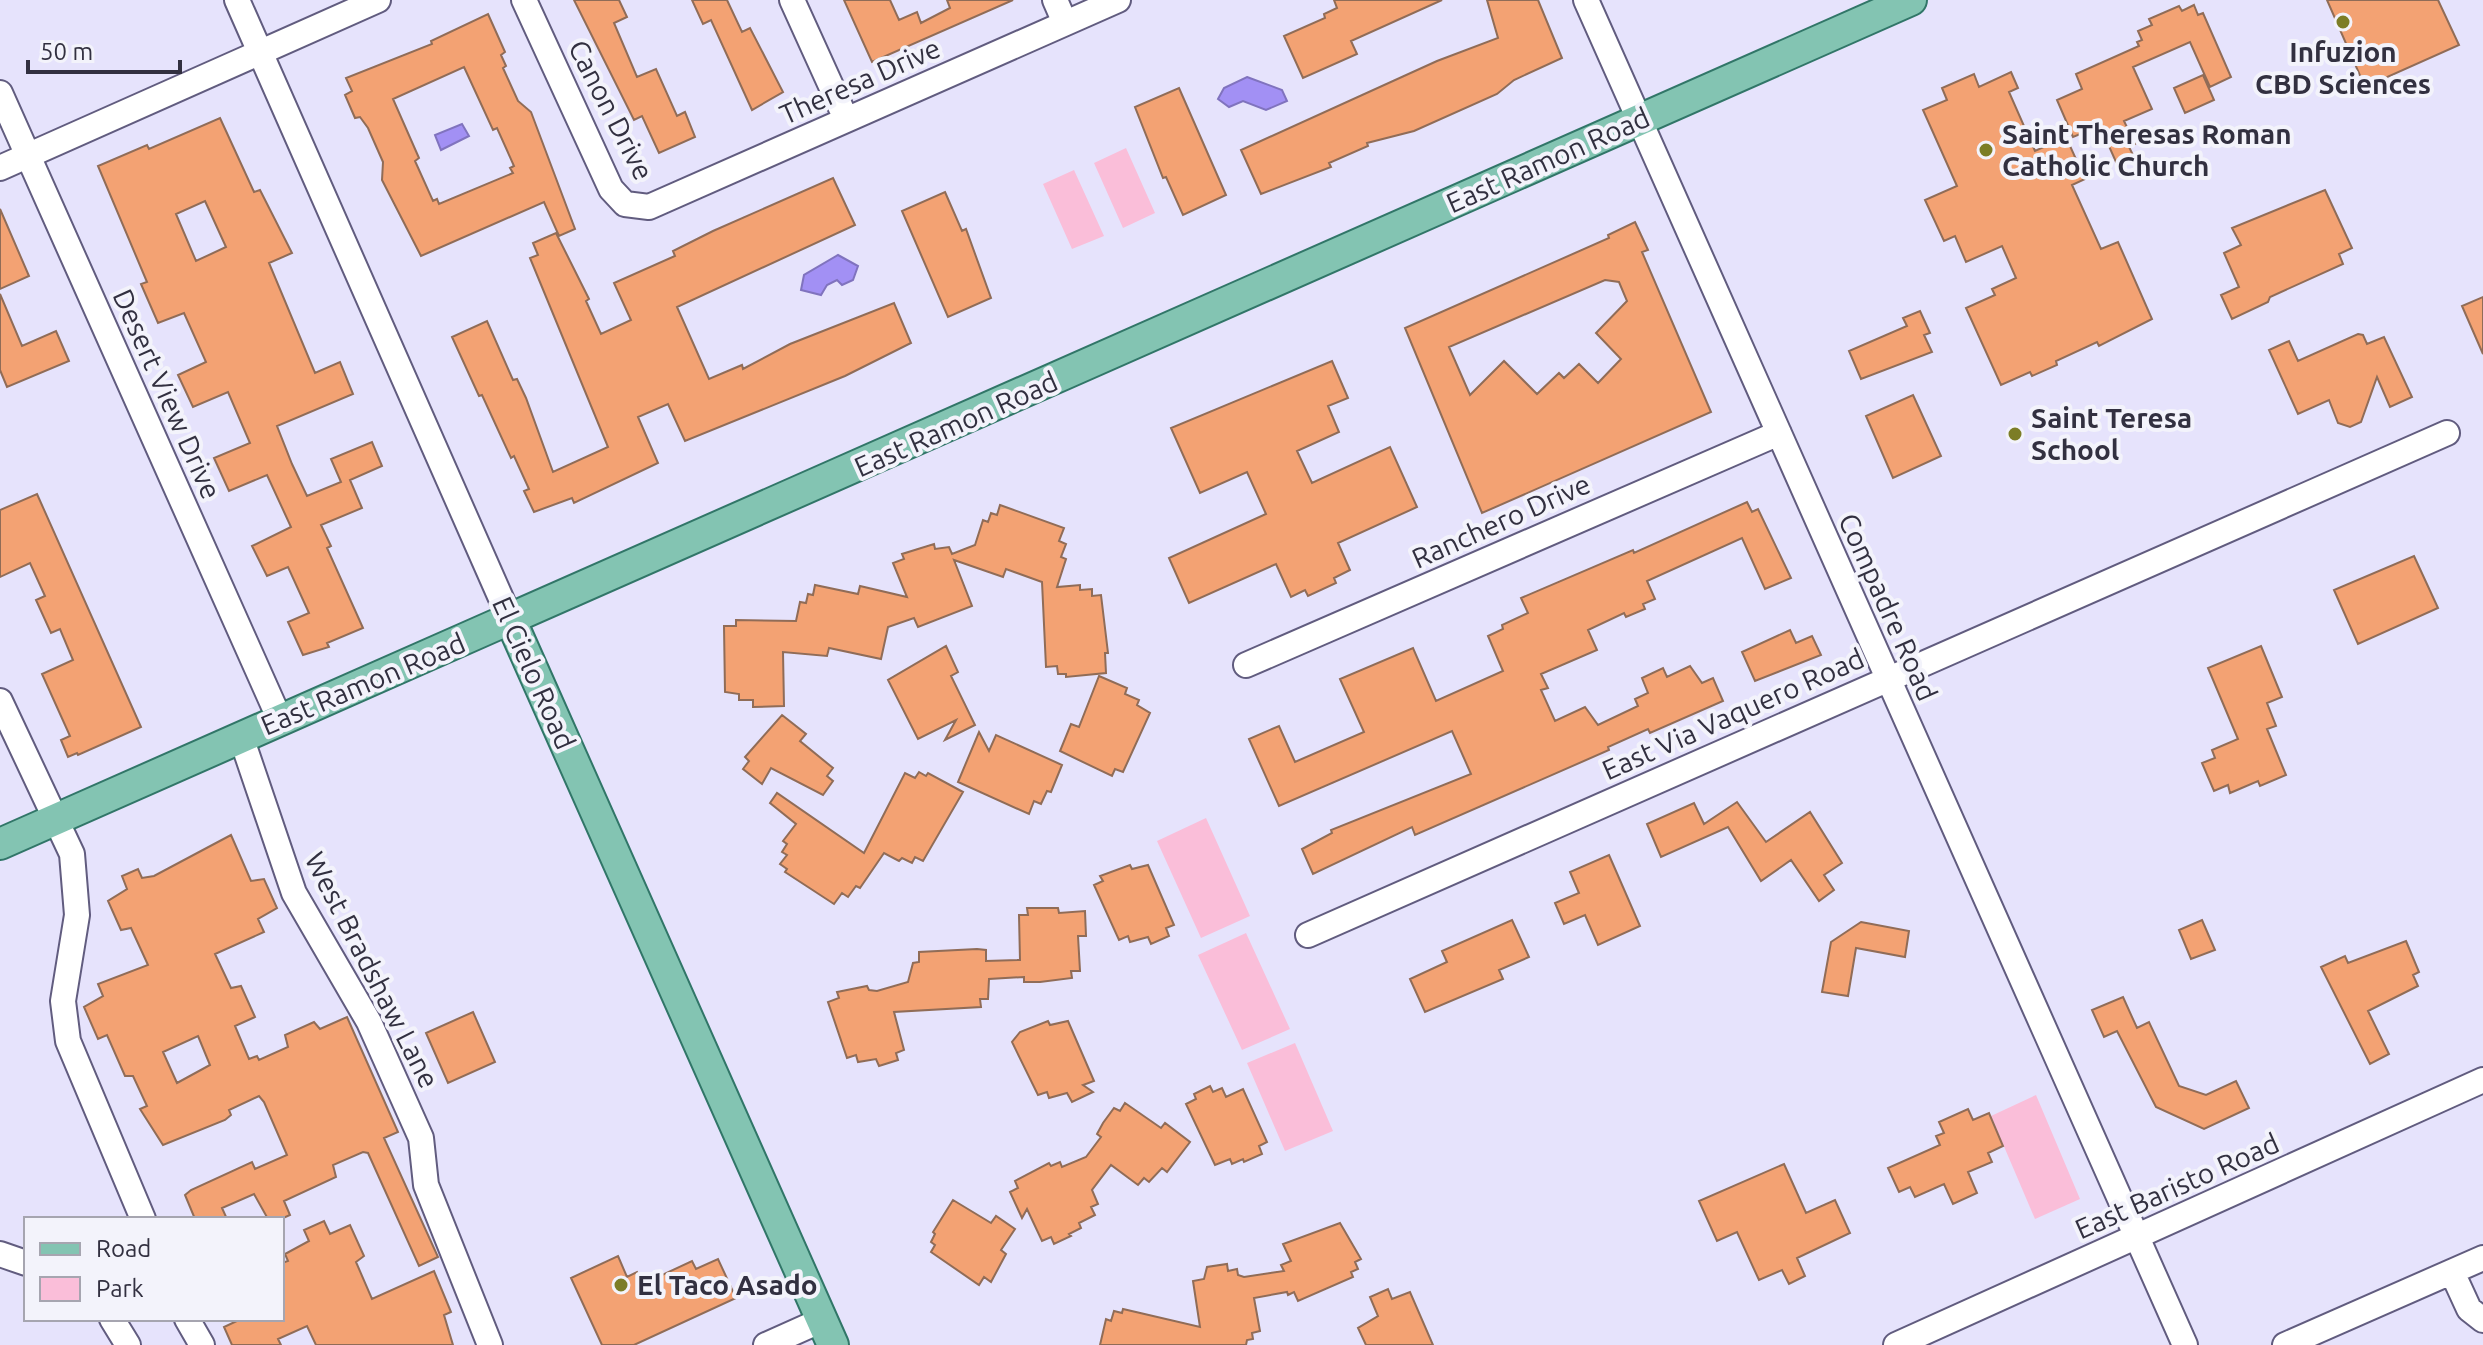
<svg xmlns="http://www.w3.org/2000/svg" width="2483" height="1345" font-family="Ubuntu,sans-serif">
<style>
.green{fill:#fabed9}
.water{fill:#a290f4;stroke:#8073be;stroke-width:2}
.building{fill:#f3a273;stroke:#906c57;stroke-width:2;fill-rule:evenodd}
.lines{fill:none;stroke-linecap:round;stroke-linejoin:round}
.minor-casing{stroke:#615c7f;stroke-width:28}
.major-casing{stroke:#317668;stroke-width:34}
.minor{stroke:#fff;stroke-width:24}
.major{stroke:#83c4b2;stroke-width:30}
.poi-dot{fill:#7c7d26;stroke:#f3f3fb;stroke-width:3}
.labels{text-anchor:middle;stroke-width:8;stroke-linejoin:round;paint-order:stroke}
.poi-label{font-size:28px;font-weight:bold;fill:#323040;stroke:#f3f3fb;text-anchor:start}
.street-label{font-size:28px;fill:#323040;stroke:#f3f3fb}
</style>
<rect width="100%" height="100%" fill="#e6e3fc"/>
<path class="green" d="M1126 148 1155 213 1123 228 1094 163Z
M1074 170 1104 236 1072 249 1043 184Z
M1206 818 1250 916 1201 938 1157 841Z
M1246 933 1290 1029 1242 1050 1198 955Z
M1295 1043 1333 1131 1285 1151 1247 1063Z
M2036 1095 2080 1199 2035 1219 1991 1116Z"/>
<path class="water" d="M1247 77 1282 90 1287 101 1266 110 1243 101 1229 107 1218 99 1224 88Z
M462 124 469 136 441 150 435 135Z
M838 255 858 266 853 280 842 285 837 280 827 285 821 295 801 290 804 275Z"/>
<path class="building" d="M574 0H619L627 17 614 23 637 77 656 69 677 116 685 112 695 137 659 153 642 116 634 120Z
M692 0H727L742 32 750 28 783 92 752 110 711 20 703 24Z
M844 0H890L899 20 917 12 921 23 950 8 947 0H1013L872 62Z
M1334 0H1442L1351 41 1357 54 1303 78 1284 36 1325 18 1324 14 1337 8Z
M1487 0H1538L1562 58 1514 80 1497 94 1414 131 1367 143 1368 146 1329 163 1331 167 1261 194 1241 150 1437 61 1498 38Z
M2327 0H2438L2459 45 2365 87Z
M2194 5 2198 15 2203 13 2231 77 2210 87 2190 42 2133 67 2152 109 2124 121 2135 144 2129 147 2133 155 2116 162 2100 126 2073 137 2057 100 2082 89 2076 74 2139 46 2137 42 2142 40 2138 31 2152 25 2149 19 2179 6 2182 11Z
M488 14 505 52 501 55 506 66 503 68 518 101 531 112 575 229 559 236 544 202 421 256 382 180 383 162 368 128 360 117 355 118 345 95 352 91 346 78 432 44 431 41ZM464 67 493 130 497 128 514 166 510 168 513 173 439 204 437 199 433 201 415 161 419 158 393 99Z
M2011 72 2018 88 2009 92 2035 151 2066 137 2085 179 2072 185 2101 249 2118 242 2152 319 2099 346 2097 342 2056 361 2057 365 2032 376 2030 372 2001 385 1966 308 1995 295 1992 289 2016 278 2002 246 1966 262 1955 236 1944 241 1925 200 1957 186 1923 110 1947 100 1942 88 1974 74 1979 87Z
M2203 75 2214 100 2185 113 2174 88Z
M1179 88 1226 195 1183 215 1166 177 1163 178 1135 107Z
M220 118 254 192 260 190 292 253 269 263 315 373 340 362 353 394 277 426 292 464 307 496 341 482 331 459 372 442 382 466 350 480 362 508 321 525 331 546 327 548 363 628 327 643 329 647 303 655 288 622 309 613 288 567 267 576 252 546 291 527 267 475 229 491 214 458 250 443 228 392 193 407 178 375 206 362 184 313 158 323 141 284 147 282 98 166 147 145 149 149ZM205 201 226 247 196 261 176 214Z
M833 178 855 225 677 307 709 379 742 365 743 369 790 344 894 303 911 343 845 376 685 441 668 404 638 417 658 463 574 503 572 498 534 512 524 491 529 489 514 456 511 458 482 395 479 396 452 337 487 321 513 380 517 379 526 398 553 472 608 447 530 258 538 255 533 243 556 233 589 299 586 301 601 334 631 320 614 283 675 256 673 251 713 231Z
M2325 190 2352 248 2339 254 2343 264 2270 297 2268 302 2232 319 2221 295 2239 287 2224 253 2241 245 2232 228Z
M945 192 962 231 966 229 991 298 948 317 902 211Z
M0 209 29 276 0 289Z
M1635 222 1648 250 1642 252 1711 412 1482 513 1405 328 1609 238 1608 235ZM1605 280 1619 282 1627 301 1596 333 1621 359 1598 383 1579 364 1564 378 1559 373 1537 394 1504 361 1470 395 1449 347Z
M0 294 22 346 56 331 69 361 7 387 0 370Z
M2483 297V354L2462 306Z
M1920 311 1930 333 1924 335 1932 352 1861 379 1849 351 1907 326 1903 318Z
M2358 334 2363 335 2367 344 2384 337 2412 397 2390 407 2377 377 2361 422 2350 427 2338 423 2329 400 2298 414 2269 350 2289 341 2298 361Z
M1332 361 1348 398 1328 406 1339 432 1297 451 1312 483 1390 447 1417 507 1338 543 1350 570 1334 578 1336 583 1308 596 1305 590 1291 597 1276 564 1189 603 1169 558 1266 514 1247 472 1200 493 1171 428Z
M1913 395 1941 456 1893 478 1866 416Z
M37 494 141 727 78 755 77 753 68 757 61 740 70 736 42 674 73 660 60 629 51 633 36 600 45 596 30 563 0 577V510Z
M1747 502 1752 512 1758 509 1791 578 1765 589 1742 538 1647 581 1655 599 1643 604 1645 609 1626 617 1624 613 1588 630 1597 650 1541 674 1548 688 1541 690 1555 721 1585 707 1598 725 1638 706 1635 699 1648 693 1642 678 1663 668 1667 677 1690 666 1702 683 1713 678 1723 701 1650 733 1648 729 1608 747 1609 750 1415 835 1412 827 1313 874 1302 849 1332 833 1331 830 1471 774 1452 731 1279 806 1249 739 1279 726 1295 762 1364 732 1340 679 1413 648 1436 701 1503 671 1488 636 1503 629 1502 625 1528 613 1521 598 1633 550 1634 553Z
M1000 505 1064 528 1059 541 1066 544 1061 557 1066 559 1057 587 1080 585V590L1092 589V596L1101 595 1108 653H1105L1106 673 1066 677V674H1058L1057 666 1046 667 1042 582 1006 569 1003 577 954 560 972 606 918 627 914 618 888 627 881 659 829 648 827 656 783 652 784 706 753 707V700H739V694L725 692 724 626H736V620L796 621 800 602 806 603 808 594 813 595 815 585 858 594 860 586 907 597 893 563 904 559 902 554 934 544 935 549 949 547 952 554 975 545 983 520 988 522 991 513 997 515Z
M2414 556 2438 608 2358 644 2334 590Z
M1790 630 1796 643 1812 636 1821 655 1755 681 1742 652Z
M946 646 958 672 951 676 975 725 945 740 956 720 918 739 888 680Z
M2261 646 2282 697 2267 703 2276 726 2267 729 2286 775 2260 786 2258 781 2230 793 2228 785 2214 791 2202 763 2215 758 2212 750 2238 739 2208 668Z
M1099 676 1127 688 1125 694 1139 700 1137 705 1150 713 1123 772 1115 769 1112 776 1060 751 1071 724 1079 727Z
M782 715 806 734 800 741 833 768 827 776 833 781 823 795 771 768 762 784 743 769 749 761 745 757Z
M979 732 989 751 996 735 1062 765 1051 792 1047 791 1041 804 1034 801 1029 814 958 782Z
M919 772 926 776 928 773 963 792 923 861 915 857 912 863 902 858 899 861 884 853 860 888 856 886 848 897 842 893 834 904 785 872 787 869 780 864 787 855 782 852 787 844 783 841 796 824 770 803 777 793 864 853 905 773 915 778Z
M1737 802 1766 842 1810 812 1842 863 1824 875 1834 890 1819 901 1791 860 1761 881 1728 827 1661 857 1647 824 1694 803 1704 824Z
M231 835 251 881 264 879 277 908 258 919 264 932 215 954 231 988 241 986 255 1017 235 1026 249 1059 257 1056 259 1060 288 1047 285 1035 314 1022 320 1029 347 1017 398 1132 384 1138 438 1257 419 1266 368 1153 363 1152 333 1165 336 1177 284 1201 290 1215 281 1219H268L254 1194 222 1208 227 1219H195L185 1195 191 1190 252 1162 255 1169 287 1155 264 1102 259 1096 229 1110 231 1115 225 1120 163 1145 140 1109 147 1106 133 1076H125L107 1035 98 1039 84 1007 103 996 98 984 148 965 131 928 121 930 108 901 127 889 122 876 138 869 142 878 154 876ZM198 1036 210 1065 177 1083 163 1052Z
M1609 855 1640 926 1598 945 1585 915 1564 924 1555 903 1579 893 1570 872Z
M1130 865 1132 869 1148 865 1174 925 1166 928 1169 936 1151 944 1148 937 1130 942 1128 936 1119 940 1094 885 1103 881 1100 876Z
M1027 908H1058L1059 913 1085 911 1086 936H1078L1080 971H1071L1072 978 1040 982H1024V977L989 979 988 999H980L981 1007 894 1012 904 1050 896 1053 898 1060 879 1066 876 1059 858 1062 856 1055 847 1058 828 1002 839 998 837 992 867 986 869 990 877 991 908 982 913 963 919 962V952L977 949 986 950V961L1020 960 1019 915H1028Z
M1512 920 1529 957 1499 970 1503 979 1425 1012 1410 979 1447 962 1442 951Z
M2202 920 2215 950 2191 959 2179 930Z
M1861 922 1909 931 1905 957 1856 948 1848 996 1822 992 1831 942Z
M2406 941 2419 972 2413 975 2418 986 2368 1011 2389 1054 2370 1064 2321 967 2345 956 2348 963Z
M2123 997 2137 1028 2149 1022 2179 1086 2206 1095 2236 1081 2249 1108 2204 1129 2156 1107 2117 1031 2104 1037 2092 1010Z
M473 1012 495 1062 448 1083 426 1033Z
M1048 1021 1050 1025 1068 1021 1094 1081 1083 1085 1093 1092 1072 1102 1067 1093 1049 1098 1047 1092 1038 1095 1012 1042 1020 1032Z
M1210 1086 1213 1092 1222 1088 1226 1097 1243 1089 1267 1142 1259 1146 1262 1154 1244 1162 1243 1159 1232 1164 1230 1159 1215 1165 1186 1104 1196 1099 1194 1094Z
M1125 1103 1161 1128 1165 1123 1190 1142 1167 1172 1162 1168 1149 1182 1144 1178 1138 1185 1111 1165 1092 1190 1098 1204 1091 1207 1095 1215 1079 1223 1081 1228 1069 1234 1071 1236 1054 1244 1051 1237 1042 1241 1027 1209 1022 1218 1010 1192 1018 1188 1015 1181 1049 1163 1051 1166 1060 1162 1062 1167 1086 1157 1101 1137 1097 1134 1103 1123 1114 1108 1120 1111Z
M1968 1109 1973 1120 1989 1113 2003 1146 1988 1153 1992 1162 1968 1172 1977 1193 1953 1204 1944 1184 1915 1197 1910 1187 1899 1192 1888 1168 1940 1145 1936 1136 1944 1133 1939 1122Z
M1784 1164 1806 1213 1835 1200 1850 1233 1797 1258 1805 1276 1789 1284 1782 1270 1759 1280 1737 1232 1717 1241 1699 1201Z
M953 1200 991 1223 996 1216 1015 1229 1001 1250 1006 1254 991 1282 984 1277 979 1285 931 1252 935 1245 931 1242 935 1234 933 1232Z
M324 1221 330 1234 350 1225 364 1256 356 1262 372 1299 434 1271 451 1312 444 1315 453 1345H316L307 1326 278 1339 281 1345H232L224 1327 241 1319H282V1263L288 1261 285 1254 309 1241 304 1230Z
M1340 1223 1361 1259 1355 1262 1358 1269 1351 1272 1353 1277 1298 1301 1294 1292 1288 1295 1287 1292 1254 1298 1260 1331 1252 1333 1253 1339 1247 1340 1246 1345H1100L1106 1319 1111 1321 1114 1311 1122 1313 1123 1309 1200 1327 1193 1281 1204 1279 1207 1267 1227 1264 1228 1271 1237 1269 1238 1275 1244 1277 1284 1271 1281 1265 1291 1261 1283 1244Z
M618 1256 627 1277 637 1272 643 1284 692 1261 696 1269 718 1259 736 1298 634 1345H602L571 1278Z
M1388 1289 1392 1299 1410 1292 1433 1345H1366L1358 1328 1378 1316 1370 1297Z"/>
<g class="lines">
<defs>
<path id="minor" d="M237 0 511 621
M524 0 611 189 625 204 649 207 1118 0
M792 0 846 119
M1055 0 1065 23
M1586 0 2185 1345
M0 93 280 720
M0 168 378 0
M1246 665 1779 433
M0 701 72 854 77 915 63 1001 68 1041 143 1219
M241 737 294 893 369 1022 421 1138 426 1185 490 1345
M1308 935 2447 433
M0 1254 26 1263
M2452 1272 2469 1309 2483 1320
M112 1319 128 1345
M187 1319 202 1345
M766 1345 822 1320
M1896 1345 2483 1080
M2285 1345 2483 1258"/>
<path id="major" d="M511 621 833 1345
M0 844 1911 0"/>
</defs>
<use href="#minor" class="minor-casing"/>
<use href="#major" class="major-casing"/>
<use href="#minor" class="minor"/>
<use href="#major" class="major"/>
</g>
<g class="poi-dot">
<circle cx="2343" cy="22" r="8"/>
<circle cx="1986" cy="150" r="8"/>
<circle cx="2015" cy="434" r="8"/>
<circle cx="621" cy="1285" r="8"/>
</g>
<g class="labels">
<g class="poi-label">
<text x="2343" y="62" text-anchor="middle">Infuzion<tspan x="2343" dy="32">CBD Sciences</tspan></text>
<text x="2002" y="144">Saint Theresas Roman<tspan x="2002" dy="32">Catholic Church</tspan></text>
<text x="2031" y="428">Saint Teresa<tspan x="2031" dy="32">School</tspan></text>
<text x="637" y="1295">El Taco Asado</text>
</g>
<g class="street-label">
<text transform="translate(860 81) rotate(-24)" y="10">Theresa Drive</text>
<text transform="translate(611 110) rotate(63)" y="10">Canon Drive</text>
<text transform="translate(1548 160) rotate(-24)" y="10">East Ramon Road</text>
<text transform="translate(167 394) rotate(66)" y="10">Desert View Drive</text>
<text transform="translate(956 424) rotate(-24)" y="10">East Ramon Road</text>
<text transform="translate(1501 521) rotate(-24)" y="10">Ranchero Drive</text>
<text transform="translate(1888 607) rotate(66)" y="10">Compadre Road</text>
<text transform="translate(534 673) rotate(66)" y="10">El Cielo Road</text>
<text transform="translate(363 684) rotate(-23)" y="10">East Ramon Road</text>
<text transform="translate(1733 714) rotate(-24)" y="10">East Via Vaquero Road</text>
<text transform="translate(372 970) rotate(63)" y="10">West Bradshaw Lane</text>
<text transform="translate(2177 1186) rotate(-24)" y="10">East Baristo Road</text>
</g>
</g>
<rect x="24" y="1217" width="260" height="104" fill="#f3f3fb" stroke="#a6a5b0" stroke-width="2"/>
<rect x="40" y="1243" width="40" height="12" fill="#83c4b2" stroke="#a6a5b0" stroke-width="2"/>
<text x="96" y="1257" font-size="24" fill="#323040">Road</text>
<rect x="40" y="1277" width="40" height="24" fill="#fabed9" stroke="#a6a5b0" stroke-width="2"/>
<text x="96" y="1297" font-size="24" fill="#323040">Park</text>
<path d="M28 60v12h152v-12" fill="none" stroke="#323040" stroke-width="4"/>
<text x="40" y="60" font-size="24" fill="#323040" stroke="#f3f3fb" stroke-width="6" paint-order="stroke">50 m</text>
</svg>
